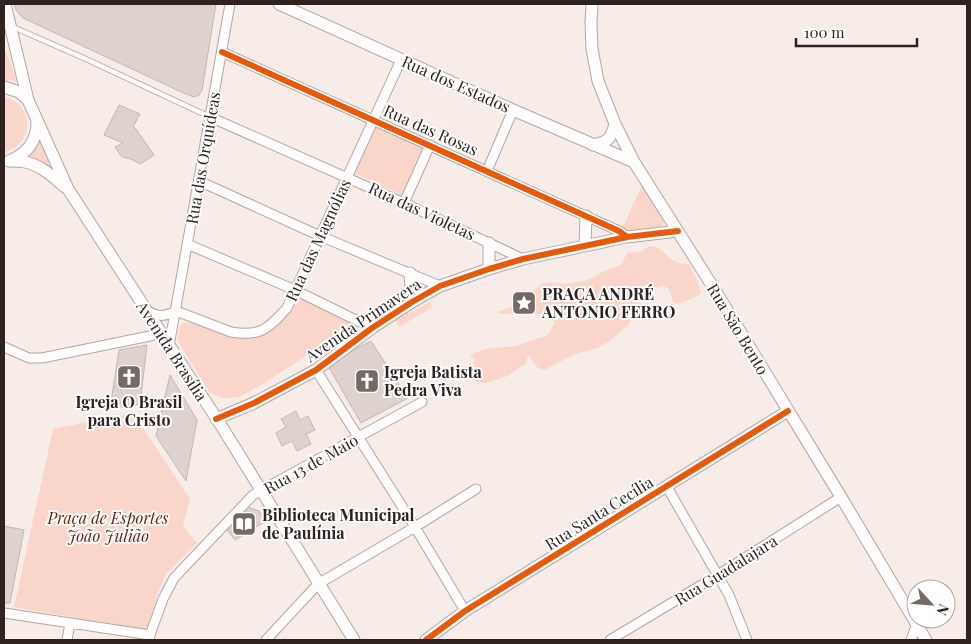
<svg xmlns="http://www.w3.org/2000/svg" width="971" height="644" font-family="'Playfair Display',serif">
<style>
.green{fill:#fad5ca}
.building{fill:#ded2ce;stroke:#c3b7b4}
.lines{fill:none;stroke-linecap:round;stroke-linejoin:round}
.lane-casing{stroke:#b2a7a3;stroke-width:6}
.street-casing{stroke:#b2a7a3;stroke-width:11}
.secondary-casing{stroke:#b2a7a3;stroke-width:13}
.lane{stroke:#fefcfc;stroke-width:4.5}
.street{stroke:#fefcfc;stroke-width:9}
.secondary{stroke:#fefcfc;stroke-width:11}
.cycleway-casing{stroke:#fff;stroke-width:9}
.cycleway{stroke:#e8590c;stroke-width:6}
.labels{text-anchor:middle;stroke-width:4;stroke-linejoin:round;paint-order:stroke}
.street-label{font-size:16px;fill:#2f221f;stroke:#fff}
.poi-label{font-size:16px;font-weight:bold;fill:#2f221f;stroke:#fff;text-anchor:start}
.park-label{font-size:16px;font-style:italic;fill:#66220b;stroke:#fff}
</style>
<rect width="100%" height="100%" fill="#f8ece8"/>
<path class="green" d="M4 49 10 61 16 80 15 81 4 80Z
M4 97C35 104 35 144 4 152Z
M376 127 422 148 402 195 354 173Z
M39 141 52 168 28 156Z
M642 185 664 217V222L662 226C651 230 634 234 622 229Z
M650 246C665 247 665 258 676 262 679 264 685 263 689 264L698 283 701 294 684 302 675 304C668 297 675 290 663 286L655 288 639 301 629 324 611 340 598 348 575 354 544 370 538 368 528 355 526 363 508 376 486 383 469 380C469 372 474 367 474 359L470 355 485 349 516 346 548 335 555 322 545 314 516 313 502 314 498 312 519 304 543 283 549 282 566 284 585 281 607 270 621 265 627 253 640 252Z
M297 297 355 324 263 384 239 397 223 398 210 393 178 341 179 327 185 322 203 326 236 338 264 335 280 322Z
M430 302 433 307 399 327 395 320Z
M133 413 190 499 183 526 197 543 166 574 160 587 146 630 14 607 53 429Z"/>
<path class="building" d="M14 4H216L202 90 199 95 194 97 177 90 23 18 16 10Z
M119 105 140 114 133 127 136 129 154 155 140 164 131 159 122 157 115 147 123 143 104 135Z
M371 341 408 398 361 423 327 364Z
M147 345 140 404 110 409 119 350Z
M170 375 197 420 186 481 156 436Z
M296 411 300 420 308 416 315 430 306 434 311 444 297 451 292 441 282 446 276 433 286 427 281 419Z
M248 507 259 511 266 521 235 540 224 526 242 511Z
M4 526 24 530 10 603H4Z"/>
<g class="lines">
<defs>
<path id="lane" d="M13 27 86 59 210 117"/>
<path id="street" d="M222 52 619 231 627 237
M210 117 404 203 523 259
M487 171 513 110
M199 181 320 236 440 286
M404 203 430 145
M187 244 295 290 372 328
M146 310C157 317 164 317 176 311
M176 311 231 332C260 337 268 329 287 308L401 60
M169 346 230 4
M4 347 29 358H42L150 336 161 333
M316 370 415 527 465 611
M667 487 729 595 747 640
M4 613 150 635
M67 640 70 623
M149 640 150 635 163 599 174 578 253 495 422 402
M266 640 318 584 415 527 476 489
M610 640 718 575 841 497
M911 640 916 626"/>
<path id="secondary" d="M5 4 28 100
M279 4 513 110 634 162
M592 4 591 23 592 49 598 81 615 124 634 162 713 287 841 497 926 640
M4 87 19 92 28 100 68 189 222 427 354 640
M593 145C608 142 611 139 615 124
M9 161C14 161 20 161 25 162 41 165 53 177 65 187
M9 161C27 154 37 141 37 122
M585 246 586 216
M489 269V243
M410 273 412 302
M216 419 254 403 316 370 372 328 412 302 440 286 489 269 523 259 627 237 678 231
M426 640 465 611 788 411"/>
</defs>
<use href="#lane" class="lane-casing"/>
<use href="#street" class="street-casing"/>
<use href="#secondary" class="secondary-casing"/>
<use href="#lane" class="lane"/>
<use href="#street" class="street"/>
<use href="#secondary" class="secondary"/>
<defs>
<path id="cycleway" d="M222 52 619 231 627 237
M216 419 254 403 316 370 372 328 412 302 440 286 489 269 523 259 627 237 678 231
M426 640 465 611 788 411"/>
</defs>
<use href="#cycleway" class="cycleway-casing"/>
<use href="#cycleway" class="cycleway"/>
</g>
<defs>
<symbol id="sight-square" viewBox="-11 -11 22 22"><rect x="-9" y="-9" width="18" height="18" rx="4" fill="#756965" stroke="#fff"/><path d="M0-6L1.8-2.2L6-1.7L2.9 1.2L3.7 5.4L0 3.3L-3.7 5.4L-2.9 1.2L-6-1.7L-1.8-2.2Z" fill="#fff"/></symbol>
<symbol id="church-square" viewBox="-11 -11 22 22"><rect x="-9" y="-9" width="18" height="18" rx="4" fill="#756965" stroke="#fff"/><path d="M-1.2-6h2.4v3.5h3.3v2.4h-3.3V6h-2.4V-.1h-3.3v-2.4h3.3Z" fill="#fff"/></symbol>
<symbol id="library-square" viewBox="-11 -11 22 22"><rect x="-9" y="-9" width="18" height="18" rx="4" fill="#756965" stroke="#fff"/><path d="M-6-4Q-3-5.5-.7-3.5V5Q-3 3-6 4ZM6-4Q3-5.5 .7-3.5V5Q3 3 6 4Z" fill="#fff"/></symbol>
</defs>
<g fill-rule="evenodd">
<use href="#sight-square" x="510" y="289" width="28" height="28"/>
<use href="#church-square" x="115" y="363" width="28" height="28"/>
<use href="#church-square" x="353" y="367" width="28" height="28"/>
<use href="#library-square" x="230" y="510" width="28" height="28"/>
</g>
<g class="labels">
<g class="street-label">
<text transform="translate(456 84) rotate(24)" y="6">Rua dos Estados</text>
<text transform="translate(431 130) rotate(24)" y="6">Rua das Rosas</text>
<text transform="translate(203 158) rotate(-80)" y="6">Rua das Orquídeas</text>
<text transform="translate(422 211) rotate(25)" y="6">Rua das Violetas</text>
<text transform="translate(318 240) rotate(-65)" y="6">Rua das Magnólias</text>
<text transform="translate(363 320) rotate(-34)" y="6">Avenida Primavera</text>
<text transform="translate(738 329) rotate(59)" y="6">Rua São Bento</text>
<text transform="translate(172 351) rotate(57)" y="6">Avenida Brasília</text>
<text transform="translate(311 464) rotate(-29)" y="6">Rua 13 de Maio</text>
<text transform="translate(599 513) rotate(-32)" y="6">Rua Santa Cecília</text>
<text transform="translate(726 570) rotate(-32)" y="6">Rua Guadalajara</text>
</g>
<g class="poi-label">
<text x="542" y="300">PRAÇA ANDRÉ<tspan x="542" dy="18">ANTONIO FERRO</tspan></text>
<text x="384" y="378">Igreja Batista<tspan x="384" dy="18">Pedra Viva</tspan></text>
<text x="129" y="408" text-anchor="middle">Igreja O Brasil<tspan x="129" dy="18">para Cristo</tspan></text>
<text x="262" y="521">Biblioteca Municipal<tspan x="262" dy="18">de Paulínia</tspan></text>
</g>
<g class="park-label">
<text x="108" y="524">Praça de Esportes<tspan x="108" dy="18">João Julião</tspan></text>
</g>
</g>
<rect width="971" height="644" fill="none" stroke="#2f221f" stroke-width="10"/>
<g transform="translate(931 604) rotate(116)"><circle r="24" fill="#ffffff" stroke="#aca7a5"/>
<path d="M0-4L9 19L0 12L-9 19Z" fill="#756965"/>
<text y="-8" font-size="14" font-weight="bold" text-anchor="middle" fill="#2f221f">N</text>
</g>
<path d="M796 38v8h121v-8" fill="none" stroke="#2f221f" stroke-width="2.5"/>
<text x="804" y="38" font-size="15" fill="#2f221f" stroke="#ffffff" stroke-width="4" paint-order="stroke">100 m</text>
</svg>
